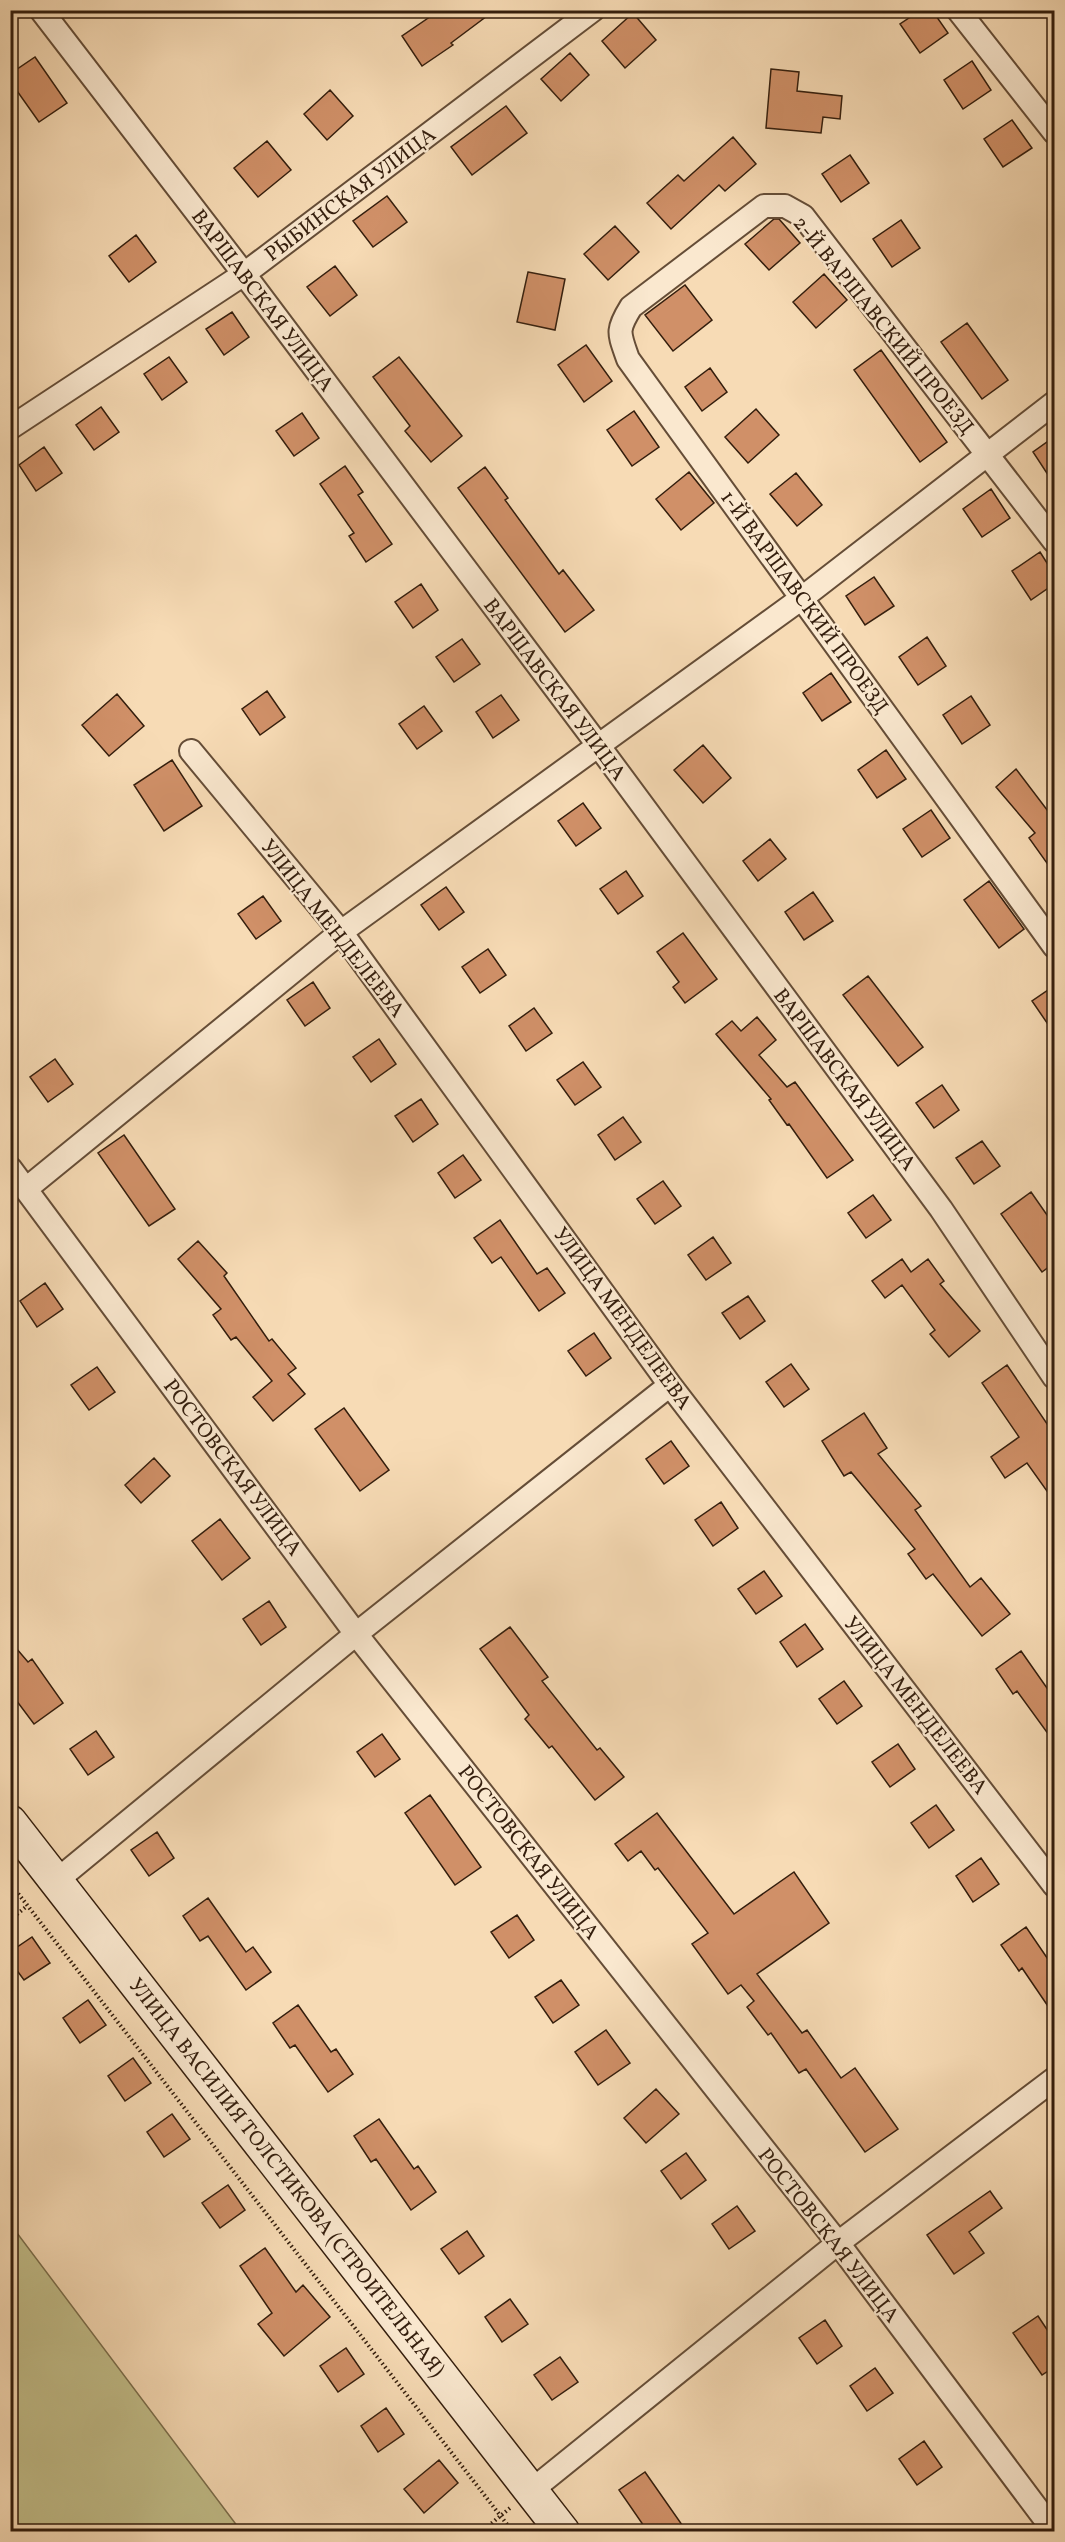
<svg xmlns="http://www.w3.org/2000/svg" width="1065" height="2542" font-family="Vollkorn,serif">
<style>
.green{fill:#c2be8a;stroke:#7b6e4c;stroke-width:1.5}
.building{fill:#d09068;stroke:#341e0d;stroke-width:1.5}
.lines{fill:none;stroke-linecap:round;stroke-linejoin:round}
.street-casing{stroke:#654d37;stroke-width:26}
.secondary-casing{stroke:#341e0d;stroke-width:36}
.path{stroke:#341e0d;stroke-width:4;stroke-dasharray:1.5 3;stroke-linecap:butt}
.street{stroke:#fae8cf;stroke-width:22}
.secondary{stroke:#fae8cf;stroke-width:33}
.labels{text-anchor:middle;stroke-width:4.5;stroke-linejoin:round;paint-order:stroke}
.street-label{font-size:21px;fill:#341e0d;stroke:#fae8cf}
</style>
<rect width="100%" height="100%" fill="#f7dbb5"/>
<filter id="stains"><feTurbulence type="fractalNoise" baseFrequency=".00333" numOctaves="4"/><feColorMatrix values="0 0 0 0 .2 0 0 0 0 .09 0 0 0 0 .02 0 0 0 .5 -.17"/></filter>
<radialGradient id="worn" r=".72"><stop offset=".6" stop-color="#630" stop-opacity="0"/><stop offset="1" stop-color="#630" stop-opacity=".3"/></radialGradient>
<path class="green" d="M10 2225H11L241 2531H11Z"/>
<path class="building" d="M440 10H495L451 43 453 45 422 66 402 36Z
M921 10H932L948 33 920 53 900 24Z
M633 13 656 40 625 68 602 41Z
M570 53 589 75 561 101 541 79Z
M35 57 67 103 39 122 10 81V74Z
M972 61 991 90 963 109 944 80Z
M771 69 799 72 797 91 842 96 840 119 823 117 821 133 766 128Z
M330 90 353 116 327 140 304 114Z
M506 106 527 133 472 175 451 147Z
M1012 120 1032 148 1003 167 984 139Z
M733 137 756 164 725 191 719 185 671 229 647 203 678 175 684 181Z
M267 141 291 170 258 197 234 168Z
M850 155 869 183 841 202 822 174Z
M387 196 407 222 373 247 353 221Z
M774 219H779L800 243 769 270 745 244Z
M901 220 920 248 892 267 873 239Z
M615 226 639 252 608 280 584 254Z
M136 235 156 262 129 282 109 256Z
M335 266 357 295 330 316 307 287Z
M528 272 565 279 555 330 517 322Z
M824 274 847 300 816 328 793 302Z
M685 285 712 320 673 351 645 315Z
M232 312 249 337 224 355 206 329Z
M967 323 1008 380 982 399 941 342Z
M586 345 612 381 584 402 558 365Z
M881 350 947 442 920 462 854 370Z
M169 357 187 382 162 400 144 374Z
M399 357 462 436 431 462 405 431 410 426 373 377Z
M710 368 727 392 702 411 685 387Z
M101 407 119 432 94 450 76 425Z
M756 409 779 435 748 463 725 437Z
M634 411 659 447 632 466 607 430Z
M302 413 319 438 294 456 276 431Z
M1054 437V484L1033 452Z
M44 447 62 473 36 491 19 465Z
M345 466 363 492 358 495 392 544 366 562 349 536 354 533 320 484Z
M485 467 508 498 505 500 559 574 563 570 594 610 565 632 458 488Z
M689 472 714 503 681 530 656 499Z
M796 473 822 505 797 526 770 494Z
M991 489 1010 518 982 537 963 509Z
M1040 552 1054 574V584L1031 600 1012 571Z
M874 577 894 606 865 625 846 596Z
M421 584 438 610 413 628 395 602Z
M927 637 946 666 918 685 899 657Z
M462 639 480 664 454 682 436 657Z
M831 673 851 702 822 721 803 693Z
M267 691 285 717 260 735 242 709Z
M117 694 144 726 109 756 82 725Z
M501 695 519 720 493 738 476 712Z
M971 696 990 725 962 744 943 715Z
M424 706 442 731 417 749 399 724Z
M703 745 731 778 703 803 674 770Z
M886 750 906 779 877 798 858 770Z
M172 760 202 806 164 831 134 785Z
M1016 769 1054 819V873L1029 838 1035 833 996 787Z
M583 803 601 828 576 846 558 821Z
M931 810 950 838 922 857 903 829Z
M770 839 786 859 758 881 743 861Z
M626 871 643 896 618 914 600 889Z
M989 881 1024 929 999 948 964 900Z
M446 887 464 912 439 930 421 905Z
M813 892 833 921 804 940 785 912Z
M263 896 281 921 256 939 238 914Z
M683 933 717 979 685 1003 673 987 679 982 657 952Z
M488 949 506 975 480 993 462 967Z
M868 976 923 1047 898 1066 843 995Z
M313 982 330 1008 305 1026 287 1000Z
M1054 986V1033L1032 1001Z
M534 1008 552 1033 526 1051 509 1026Z
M757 1017 776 1040 759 1055 787 1087 795 1082 853 1160 827 1178 789 1124 787 1125 769 1100 771 1099 716 1034 732 1021 741 1031Z
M379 1039 396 1064 371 1082 353 1057Z
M55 1059 73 1084 48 1102 30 1077Z
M583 1062 601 1087 575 1105 557 1080Z
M942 1085 959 1110 934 1128 916 1103Z
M421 1099 438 1124 413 1142 395 1116Z
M623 1117 641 1142 615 1160 598 1135Z
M124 1135 175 1209 149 1226 98 1153Z
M982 1141 1000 1166 974 1184 956 1158Z
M463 1155 481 1180 455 1198 438 1173Z
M663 1181 681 1206 655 1224 637 1199Z
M1031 1192 1054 1225V1263L1042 1272 1001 1214Z
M873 1195 891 1220 866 1238 848 1213Z
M500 1220 537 1274 547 1268 565 1293 539 1311 501 1257 492 1263 474 1238Z
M713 1237 731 1263 706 1280 688 1255Z
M198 1241 227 1273 224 1276 269 1341 272 1339 296 1368 288 1374 305 1394 273 1421 253 1397 272 1381 236 1337 231 1340 213 1315 221 1309 178 1259Z
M902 1259 911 1272 928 1259 944 1281 940 1284 980 1331 949 1357 930 1334 935 1330 902 1285 885 1298 872 1281Z
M45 1283 63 1309 37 1327 20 1301Z
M748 1296 765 1321 740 1339 722 1313Z
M594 1333 611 1358 586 1376 568 1351Z
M791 1364 809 1389 784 1407 766 1382Z
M1007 1365 1054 1434V1501L1027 1463 1005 1478 991 1457 1019 1437 982 1383Z
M97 1367 115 1392 89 1410 71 1385Z
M344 1408 389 1470 360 1491 315 1429Z
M864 1413 887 1448 878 1454 921 1506 915 1510 970 1587 981 1578 1010 1614 982 1636 933 1574 926 1579 908 1554 915 1549 851 1472 844 1476 822 1441Z
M671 1441 689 1466 664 1484 646 1459Z
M154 1458 170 1476 141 1503 125 1485Z
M721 1502 738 1528 713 1546 695 1520Z
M220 1519 250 1558 222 1580 192 1541Z
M764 1571 782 1596 756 1614 738 1589Z
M269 1601 286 1627 261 1645 243 1619Z
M805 1624 823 1649 797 1667 780 1642Z
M510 1627 548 1677 542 1681 597 1750 600 1748 624 1777 595 1800 552 1746 549 1748 525 1719 529 1715 480 1649Z
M10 1641 28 1662 32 1659 63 1703 34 1724 10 1692Z
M1021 1651 1054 1698V1742L1017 1691 1013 1694 996 1669Z
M844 1681 862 1706 837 1724 819 1699Z
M96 1731 114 1757 88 1775 70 1749Z
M382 1734 400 1759 375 1777 357 1752Z
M898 1744 915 1769 890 1787 872 1762Z
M430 1795 481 1867 455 1885 405 1813Z
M936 1805 954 1830 929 1848 911 1823Z
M657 1813 734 1914 794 1872 829 1923 757 1974 802 2033 807 2030 841 2078 855 2068 898 2129 865 2152 806 2069 799 2073 771 2033 768 2035 747 2007 754 2001 741 1985 728 1994 692 1944 708 1933 658 1868 655 1870 641 1851 628 1861 615 1844Z
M157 1832 174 1858 149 1876 131 1850Z
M981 1858 999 1884 973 1902 956 1876Z
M208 1898 246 1952 253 1947 271 1972 246 1990 208 1936 200 1941 183 1916Z
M517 1915 534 1940 509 1958 491 1932Z
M1026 1927 1054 1968V2015L1022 1968 1019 1971 1001 1945Z
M32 1937 50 1963 24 1980 10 1961V1952Z
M561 1980 579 2005 553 2023 535 1997Z
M88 2000 106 2025 80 2043 63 2018Z
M298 2005 331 2052 336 2049 353 2074 328 2092 295 2045 290 2048 273 2023Z
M606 2030 630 2063 598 2085 575 2052Z
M133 2058 151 2083 125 2101 108 2076Z
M656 2089 679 2114 646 2143 624 2118Z
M172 2114 190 2139 164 2157 147 2132Z
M379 2119 414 2169 418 2166 436 2192 411 2210 376 2159 371 2162 354 2136Z
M686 2153 706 2180 681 2199 661 2171Z
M228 2185 245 2210 220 2228 202 2203Z
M990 2191 1002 2208 969 2232 984 2253 954 2274 927 2235Z
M737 2206 755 2231 729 2249 712 2224Z
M467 2231 484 2256 459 2274 441 2249Z
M265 2248 296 2292 303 2285 330 2317 284 2356 258 2324 272 2313 240 2266Z
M510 2299 528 2324 502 2342 485 2317Z
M1038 2316 1054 2340V2367L1042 2375 1013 2333Z
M825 2320 842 2346 817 2364 799 2338Z
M346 2348 364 2374 338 2392 320 2366Z
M560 2357 578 2382 552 2400 534 2375Z
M875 2368 893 2393 867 2411 850 2386Z
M386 2408 404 2434 378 2452 361 2426Z
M924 2441 942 2467 917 2485 899 2459Z
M439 2460 458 2483 424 2513 404 2489Z
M645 2472 687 2532H648L619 2490Z"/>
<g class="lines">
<defs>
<path id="street" d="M41 10 244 274 598 745 941 1209 1054 1377
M958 10 1054 132
M10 428 244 274 593 10
M1054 541 803 216 785 206H764L631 307C616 331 619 333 628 359L1054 946
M191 751 341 932 670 1385 1054 1885
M10 1168 356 1634 838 2243 1054 2531
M26 1189 341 932 802 598 1054 403
M56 1881 356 1634 670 1385
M532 2490 838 2243 1054 2079"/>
<path id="secondary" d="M10 1822 563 2532"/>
</defs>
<use href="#street" class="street-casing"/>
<use href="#secondary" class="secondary-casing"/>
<path class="path" d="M10 1883 513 2532
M10 1920 27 1906
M481 2532 510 2508"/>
<use href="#street" class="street"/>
<use href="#secondary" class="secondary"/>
</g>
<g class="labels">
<g class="street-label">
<text transform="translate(350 194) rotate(-37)" y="7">РЫБИНСКАЯ УЛИЦА</text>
<text transform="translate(263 300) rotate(53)" y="7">ВАРШАВСКАЯ УЛИЦА</text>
<text transform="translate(884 325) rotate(51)" y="7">2-Й ВАРШАВСКИЙ ПРОЕЗД</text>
<text transform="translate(805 602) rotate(54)" y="7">1-Й ВАРШАВСКИЙ ПРОЕЗД</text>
<text transform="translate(555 689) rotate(53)" y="7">ВАРШАВСКАЯ УЛИЦА</text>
<text transform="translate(333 928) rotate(52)" y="7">УЛИЦА МЕНДЕЛЕЕВА</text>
<text transform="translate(845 1079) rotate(53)" y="7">ВАРШАВСКАЯ УЛИЦА</text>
<text transform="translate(623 1318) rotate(54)" y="7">УЛИЦА МЕНДЕЛЕЕВА</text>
<text transform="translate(233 1467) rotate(53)" y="7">РОСТОВСКАЯ УЛИЦА</text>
<text transform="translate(916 1705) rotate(52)" y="7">УЛИЦА МЕНДЕЛЕЕВА</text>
<text transform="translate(529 1852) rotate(52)" y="7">РОСТОВСКАЯ УЛИЦА</text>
<text transform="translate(287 2177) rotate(52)" y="7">УЛИЦА ВАСИЛИЯ ТОЛСТИКОВА (СТРОИТЕЛЬНАЯ)</text>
<text transform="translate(829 2235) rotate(52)" y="7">РОСТОВСКАЯ УЛИЦА</text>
</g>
</g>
<rect width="1065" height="2542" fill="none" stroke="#f7dbb5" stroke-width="36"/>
<rect x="12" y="12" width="1041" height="2518" fill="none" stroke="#341e0d" stroke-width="3"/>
<rect x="18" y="18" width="1029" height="2506" fill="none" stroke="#341e0d" stroke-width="1.5"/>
<rect width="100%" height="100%" filter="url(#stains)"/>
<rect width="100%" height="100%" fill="url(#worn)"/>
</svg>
